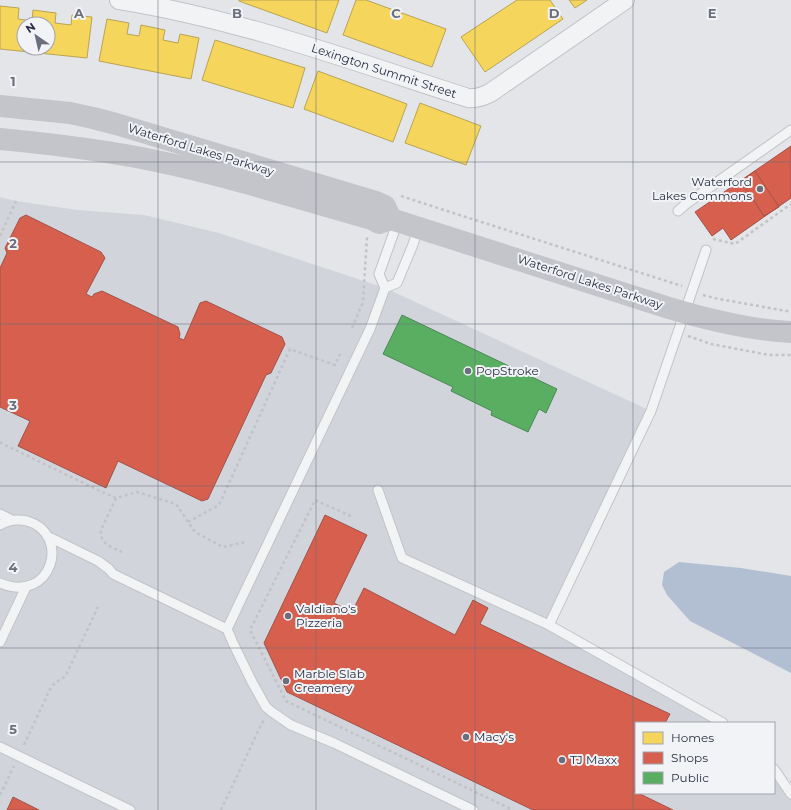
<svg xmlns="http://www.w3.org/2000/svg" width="791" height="810" font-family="Montserrat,sans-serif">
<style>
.built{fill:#d2d4db}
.water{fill:#b2bfd3}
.homes{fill:#f6d55c;stroke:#b9a454;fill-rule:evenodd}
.shops{fill:#d6604d;stroke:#a2524a}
.public{fill:#5aae61;stroke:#4c8858}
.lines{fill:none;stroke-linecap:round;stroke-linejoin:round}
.lane-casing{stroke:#c1c3c6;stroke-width:11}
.street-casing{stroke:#c1c3c6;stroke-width:20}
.path{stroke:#c2c3c8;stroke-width:2.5;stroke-dasharray:3 3;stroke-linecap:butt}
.lane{stroke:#f2f3f5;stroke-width:9}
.street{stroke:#f2f3f5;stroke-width:18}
.secondary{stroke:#c3c5ca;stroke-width:22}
.grid{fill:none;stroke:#6b6f7c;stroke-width:1;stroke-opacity:0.55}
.poi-dot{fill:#6b6f7c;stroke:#f1f3f7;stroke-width:1.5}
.labels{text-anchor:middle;stroke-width:4;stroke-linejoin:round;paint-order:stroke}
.street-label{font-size:12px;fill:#2a3042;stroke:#f1f3f7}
.poi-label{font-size:12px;fill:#2a3042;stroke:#f1f3f7;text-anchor:start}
.grid-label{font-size:13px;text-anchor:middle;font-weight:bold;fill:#6b6f7c;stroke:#f1f3f7;stroke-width:4;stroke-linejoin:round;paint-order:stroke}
</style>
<rect width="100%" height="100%" fill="#e3e5e8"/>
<path class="built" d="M0 197 16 201 77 210 144 215 219 233 385 288 651 411 549 625 724 723H636V793H774V769L791 794V810H0Z"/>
<path class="water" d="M679 562 741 568 791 576V673L690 621 667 595 662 585 664 572Z"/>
<path class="homes" d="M239 0H339L327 33 239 1Z
M356 0H366L446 29 432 67 343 35Z
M517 0H550L563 19 485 72 461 37Z
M569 0H587L575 8Z
M0 6 19 8 18 19 32 21 33 10 56 13 55 23 71 25 72 15 92 17 87 58 0 49ZM24 24H48V48H24Z
M107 19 129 23 127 34 139 36 141 25 165 30 163 40 178 43 180 34 199 38 191 79 99 61Z
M215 40 305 68 293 108 202 80Z
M318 71 407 104 393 142 304 109Z
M420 103 481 126 466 165 405 143Z"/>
<path class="shops" d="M791 146V198L731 240 723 228 712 236 695 212Z
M755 171 779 207 764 216 741 181Z
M26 215 101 252 105 258 86 294 92 297 94 294 102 291 178 327 180 334 179 338 184 340 200 303 206 301 282 337 285 344 271 373 266 375 208 499 202 501 118 461 106 488 18 446 30 421 0 407V268L7 253 5 248 20 218Z
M325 515 367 535 334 603 352 612 364 588 455 635 473 600 488 608 480 624 569 667 670 714 665 723H636V788L634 791 636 793H638L673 810H533L287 692 264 643Z
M13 797 39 810H7Z"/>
<path class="public" d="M402 315 557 389 546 413 539 409 528 432 491 415 492 411 451 391 453 387 383 354Z"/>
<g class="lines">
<defs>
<path id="lane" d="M678 211 686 204 791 130
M398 221 379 274 385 288 370 329 227 629 233 643 252 682 266 707 272 712 291 725 334 743 473 810
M385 288 397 283 412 247 419 227
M378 490 402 558 549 625 723 723
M0 514 12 520
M0 525C8 520 18 519 27 521 72 534 52 605 0 583
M47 536 98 561 109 569 113 574 227 629
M549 625 651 411 706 250
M0 642 26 587
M0 747 130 810
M774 769 791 794"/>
<path id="street" d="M119 0C239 19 353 61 468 98 476 99 482 97 490 93L625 0"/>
</defs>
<use href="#lane" class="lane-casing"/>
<use href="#street" class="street-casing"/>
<path class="path" d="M401 196 447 211 682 286
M0 236 16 201
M713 239 735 244 791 204
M703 295 714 298 786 311H791
M352 328 363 302 367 237
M688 336 711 344 769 355H791
M0 442 1 443 100 491 116 498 137 492 176 504 195 532 223 547 245 542
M116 498 101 530C99 544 112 547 122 552
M351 516 315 500 250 630 286 701 513 810
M188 522 219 505 290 349 335 365 341 352
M24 745 51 687C56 681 62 680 66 675L98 607
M0 795 14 766
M221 810 262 723 264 721"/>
<use href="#lane" class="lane"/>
<use href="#street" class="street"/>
<path class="secondary" d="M0 106 70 113 93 118 116 124 376 202 385 206 391 219
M0 139C52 144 104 150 156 161 229 176 300 199 372 219L379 223 391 219 669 308C709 320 749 330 791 332"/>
</g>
<path class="grid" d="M158 0V810M316 0V810M475 0V810M633 0V810M0 162H791M0 324H791M0 486H791M0 648H791"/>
<g class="poi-dot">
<circle cx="760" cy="189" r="4"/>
<circle cx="468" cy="371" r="4"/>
<circle cx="288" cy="616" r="4"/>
<circle cx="286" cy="681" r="4"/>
<circle cx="466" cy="737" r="4"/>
<circle cx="562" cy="760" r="4"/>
</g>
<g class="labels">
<g class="street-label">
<text transform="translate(384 71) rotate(18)" y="4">Lexington Summit Street</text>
<text transform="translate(201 150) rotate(17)" y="4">Waterford Lakes Parkway</text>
<text transform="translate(590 282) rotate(18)" y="4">Waterford Lakes Parkway</text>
</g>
<g class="poi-label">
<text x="752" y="186" text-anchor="end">Waterford<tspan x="752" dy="14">Lakes Commons</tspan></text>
<text x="476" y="375">PopStroke</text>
<text x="296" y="613">Valdiano's<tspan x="296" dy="14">Pizzeria</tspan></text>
<text x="294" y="678">Marble Slab<tspan x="294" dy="14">Creamery</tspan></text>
<text x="474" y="741">Macy's</text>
<text x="570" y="764">TJ Maxx</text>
</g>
</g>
<g class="grid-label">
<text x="79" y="18">A</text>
<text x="237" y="18">B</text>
<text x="396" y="18">C</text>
<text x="554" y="18">D</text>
<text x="712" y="18">E</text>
<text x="13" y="86">1</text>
<text x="13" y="248">2</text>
<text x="13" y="410">3</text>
<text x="13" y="572">4</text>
<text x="13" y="734">5</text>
</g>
<rect x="635" y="722" width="140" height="72" fill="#f1f3f7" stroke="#a1a5af"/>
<rect x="643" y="732" width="20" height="12" fill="#f6d55c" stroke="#a1a5af"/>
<text x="671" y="742" font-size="12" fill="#2a3042">Homes</text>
<rect x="643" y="752" width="20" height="12" fill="#d6604d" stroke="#a1a5af"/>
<text x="671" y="762" font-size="12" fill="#2a3042">Shops</text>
<rect x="643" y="772" width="20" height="12" fill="#5aae61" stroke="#a1a5af"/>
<text x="671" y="782" font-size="12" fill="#2a3042">Public</text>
<g transform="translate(36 36) rotate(326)"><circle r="19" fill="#f1f3f7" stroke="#a1a5af"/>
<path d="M0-3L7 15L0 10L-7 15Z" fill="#6b6f7c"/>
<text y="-6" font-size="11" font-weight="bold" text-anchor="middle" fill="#2a3042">N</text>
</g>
</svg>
